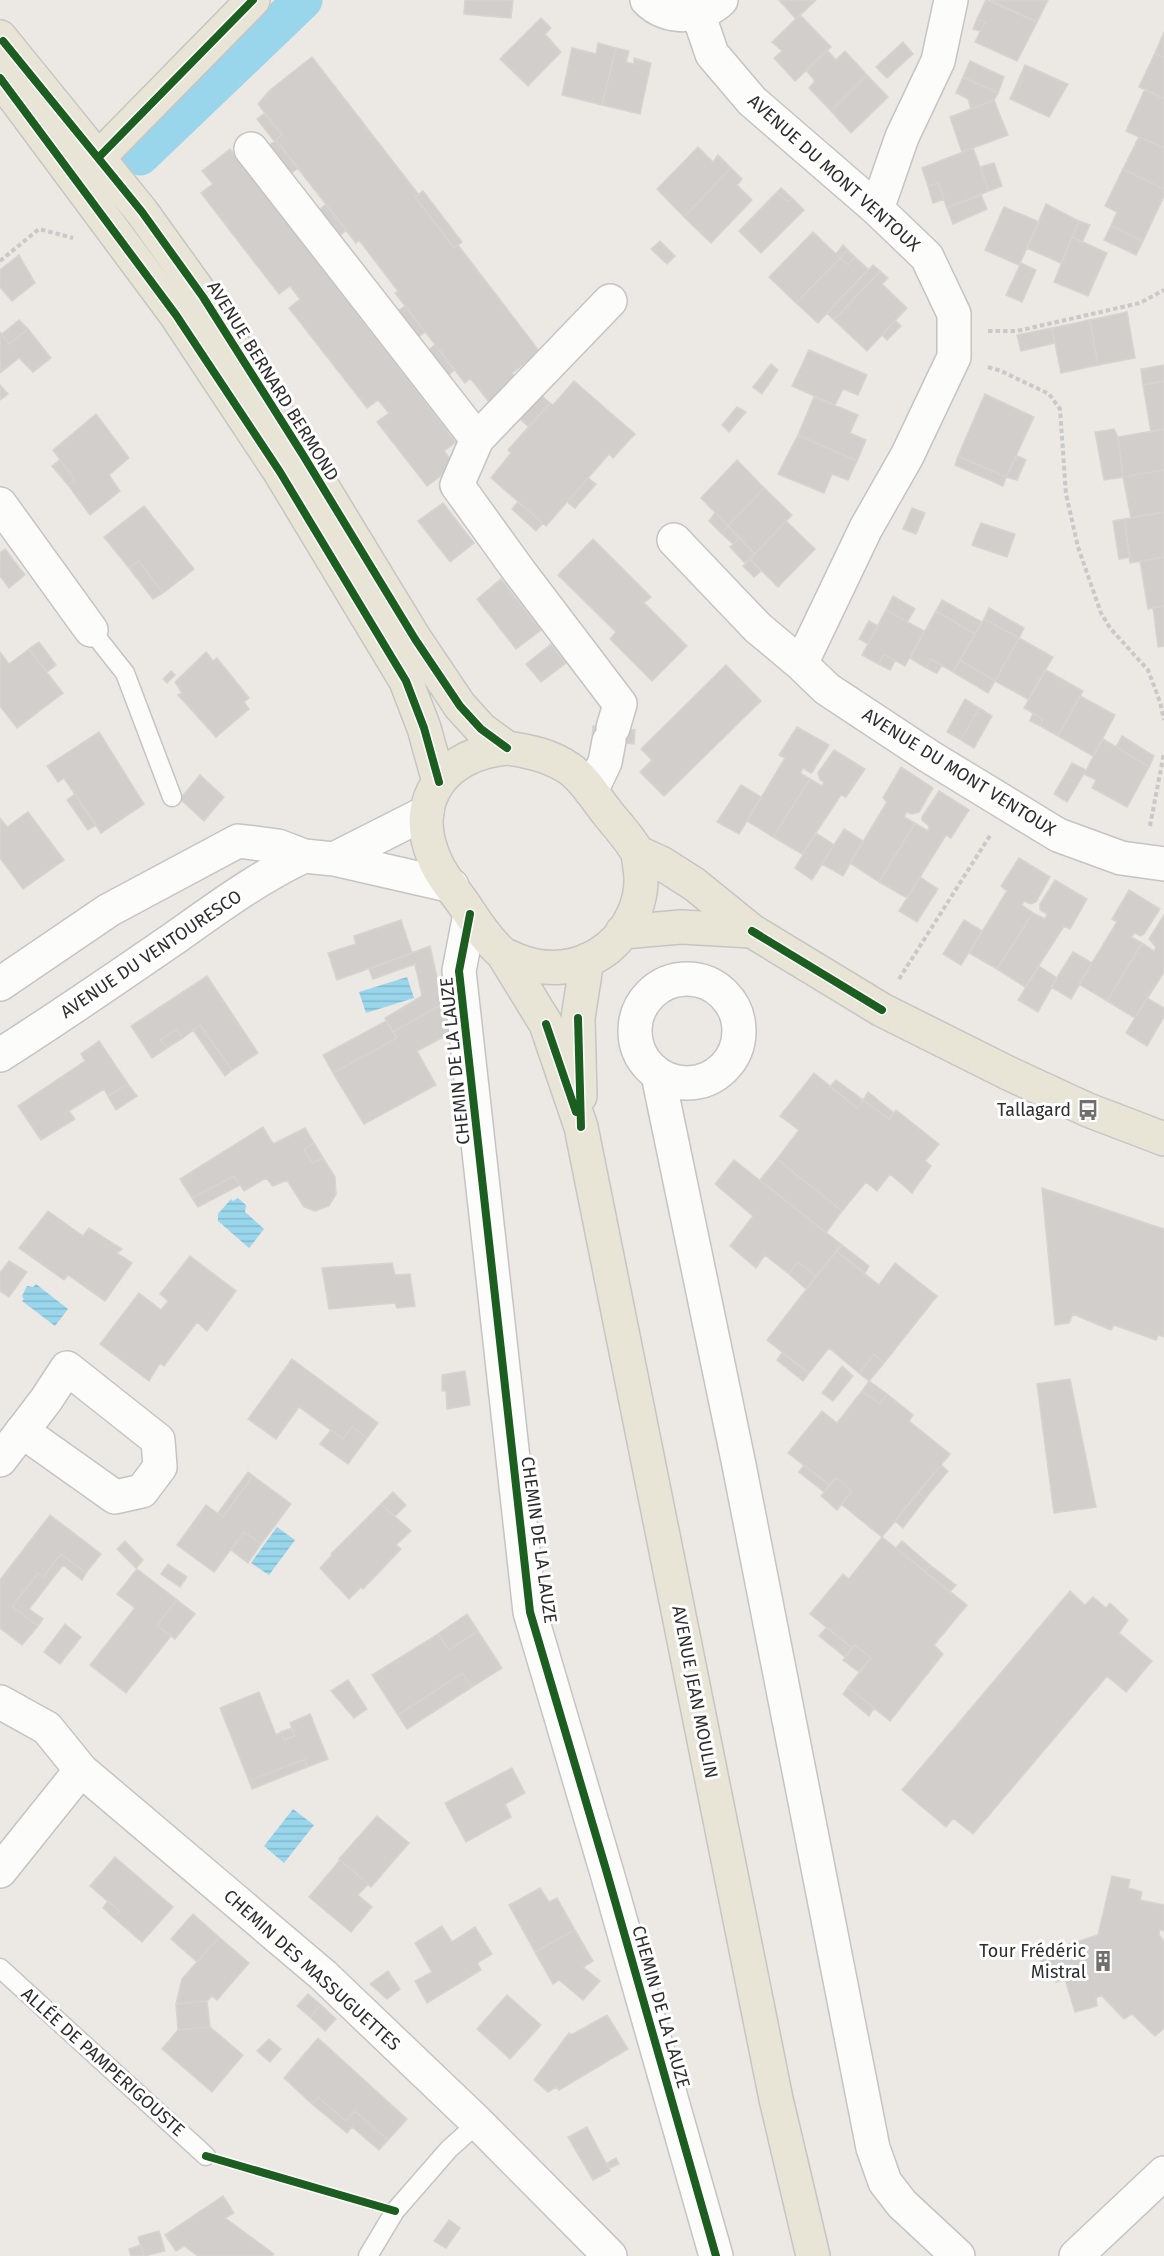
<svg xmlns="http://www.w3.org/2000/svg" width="1164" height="2256" font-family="'Fira Sans',sans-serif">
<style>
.water{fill:url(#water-rules)}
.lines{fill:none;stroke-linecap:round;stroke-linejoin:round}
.canal{stroke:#99d6ec;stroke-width:39}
.building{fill:#d1cecb;stroke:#d7d4d0;stroke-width:1.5}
.lane-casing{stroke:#c5c4c5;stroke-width:21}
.street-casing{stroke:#c5c4c5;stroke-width:36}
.primary-casing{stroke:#c6c5c4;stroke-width:36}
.path{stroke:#c9c9c8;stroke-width:4;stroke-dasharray:4.5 3;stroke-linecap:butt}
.lane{stroke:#fcfcfb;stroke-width:18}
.street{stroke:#fcfcfb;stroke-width:33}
.primary{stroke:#e8e4d6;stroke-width:33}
.cycleway-casing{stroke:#fff;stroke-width:11}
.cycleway{stroke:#1b5e20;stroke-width:8}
.labels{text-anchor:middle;stroke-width:6;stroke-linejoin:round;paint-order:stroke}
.street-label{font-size:18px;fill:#2e2e2e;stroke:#fff}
.poi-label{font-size:18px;fill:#2e2e2e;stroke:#fff;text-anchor:end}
</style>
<defs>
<pattern id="water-rules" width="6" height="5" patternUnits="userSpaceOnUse" patternTransform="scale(1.5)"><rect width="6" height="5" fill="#99d6ec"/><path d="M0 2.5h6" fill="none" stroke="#84b8cb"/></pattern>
</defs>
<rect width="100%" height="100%" fill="#ece8e4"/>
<path class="water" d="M407 977 414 998 366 1013 359 992Z
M238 1198 246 1205 245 1212 264 1229 249 1248 218 1221V1214L231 1199 233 1201Z
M36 1284 68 1309 55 1326 22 1301 24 1299 22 1296 27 1286 33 1287Z
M277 1527 295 1540 269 1575 251 1563Z
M293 1809 314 1825 284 1863 264 1846Z"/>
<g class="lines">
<path class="canal" d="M140 156 303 0"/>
</g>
<path class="building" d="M465 0H513L511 18 464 14Z
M779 0H816L796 19Z
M986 0 1037 22 1017 61 975 42 985 22 977 19Z
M990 0H1048L1037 22Z
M800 15 831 47 795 81 774 58 782 51 772 42Z
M541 18 551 28 545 34 561 52 528 86 500 59Z
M977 19 985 22 981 31 973 29Z
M1164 32V58L1155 53Z
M903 42 913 54 887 78 876 67Z
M598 43 616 48 602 105 562 95 572 48 596 54Z
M616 48 629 51 626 62 634 64V58L651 63 640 114 602 105Z
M827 50 836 60 845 51 867 75 831 111 809 88 815 81 806 70Z
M1155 53 1164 58V99L1139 87Z
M312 57 419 195 415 197 454 248 458 245 540 352 512 373 519 381 490 403 470 378 465 383 395 293 398 291 359 240 356 243 276 140 282 135 258 104 270 90Z
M970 61 1004 77 998 93 963 77Z
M1025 65 1068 84 1049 117 1010 99Z
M867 75 888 97 851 133 831 111Z
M963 77 998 93 994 100 971 109 968 99 956 93Z
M1145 89 1164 99V148L1126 131Z
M994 100 1008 135 962 152 950 117Z
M265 113 282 135 274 141 257 119Z
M1139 137 1164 148V189L1123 169Z
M276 140 298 168 290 174 268 146Z
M698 147 713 162 718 155 731 168 684 217 657 189Z
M973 148 989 191 947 208 938 183 928 186 922 168Z
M230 149 456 442 444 451 455 465 427 486 377 422 389 413 378 400 367 408 289 308 300 299 290 286 279 294 201 193 213 184 202 171Z
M994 163 1002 186 989 191 980 167Z
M731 168 742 179 737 185 752 200 711 243 684 217Z
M1123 169 1164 189V196L1143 241 1111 226 1117 212 1105 206Z
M938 183 944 199 933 203 928 186Z
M781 188 792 198 788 202 777 192Z
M423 191 462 242 454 248 415 197Z
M777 192 788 202 792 198 804 210 761 253 739 231Z
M981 195 987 209 953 224 947 208Z
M326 204 346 230 339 237 318 211Z
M1046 204 1079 221 1061 263 1027 248Z
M1004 207 1039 222 1019 265 985 250Z
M1079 221 1090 225 1082 242 1072 237Z
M1111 226 1143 241 1136 255 1104 240Z
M813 232 840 258 796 303 769 277Z
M1072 237 1107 253 1088 296 1054 282Z
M660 241 675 256 667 264 651 249Z
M843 245 848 250 840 258 836 254Z
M848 250 855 257 848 265 840 258Z
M19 255 35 283 12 301 0 287V270Z
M855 257 868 269 818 323 796 303 840 258 848 265Z
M1021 263 1036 270 1022 302 1006 295Z
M873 265 880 271 834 320 827 313Z
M880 271 888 278 882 284 907 308 867 351 834 320Z
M405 306 425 332 417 338 397 312Z
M1127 312 1135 358 1098 365 1090 320Z
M19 320 28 329 9 344 2 334Z
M895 320 901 326 887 340 882 335Z
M1090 320 1098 365 1061 373 1052 328Z
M1052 328 1055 343 1021 351 1017 335Z
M28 329 51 358 33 372 19 358 0 373V332L9 344Z
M435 345 454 370 447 377 427 351Z
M809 350 867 375 858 395 843 389 835 405 792 386Z
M771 364 778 370 762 394 753 387Z
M1164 365V381L1143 385 1141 369Z
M574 381 635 434 613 458 609 454 546 526 491 478 511 453 508 450 550 403 553 405Z
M1164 381V429L1151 432 1143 385Z
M0 385 8 394 0 400Z
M985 394 1034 417 1006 477 958 456Z
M541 395 550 403 529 427 520 419Z
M814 397 858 415 850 433 866 440 857 461 798 435Z
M737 407 746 412 729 432 722 425Z
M96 414 129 458 109 475 120 491 90 515 68 485 75 480 53 450Z
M1114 429 1118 437 1123 477 1104 480 1095 432Z
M1164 429V470L1123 477 1118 437Z
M798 435 857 461 848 480 832 474 824 493 778 474Z
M958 456 1006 477 1003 486 955 465Z
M1017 456 1026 460 1017 480 1006 477Z
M60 460 75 480 68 485 52 466Z
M737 460 764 488 728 526 701 498Z
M1164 470V512L1131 518 1123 477Z
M588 478 596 484 575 508 567 502Z
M764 488 792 515 755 554 728 526Z
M518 502 543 523 536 531 512 509Z
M443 503 474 543 450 562 418 521Z
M144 506 194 569 163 593 139 561 129 568 104 537Z
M912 508 925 513 916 534 903 529Z
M1164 512V557L1130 563 1124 519Z
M715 513 728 526 721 533 709 521Z
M1124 519 1130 557 1119 559 1113 521Z
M786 521 815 549 778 587 750 559Z
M981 523 1015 534 1007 557 972 545Z
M728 526 739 538 733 544 721 533Z
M739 538 755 554 745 563 730 547Z
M593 539 651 597 644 603 687 646 652 681 610 639 616 632 558 575Z
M5 549 25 575 9 588 0 576V553Z
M1164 557V606L1148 609 1140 561Z
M750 559 761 571 754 577 743 566Z
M139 561 163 593 153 599 129 568Z
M501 579 541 630 516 649 477 599Z
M893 596 915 609 907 622 886 610Z
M942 600 982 622 975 634 936 611Z
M1164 606V646L1158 647 1153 607Z
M989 608 1024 628 1019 638 984 619Z
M886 610 924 631 905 666 884 654 878 664 862 655Z
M936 611 975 634 953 672 931 659 926 668 910 658Z
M984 619 1019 638 995 681 960 660Z
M869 621 878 626 868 644 859 639Z
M1019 638 1053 657 1028 699 995 681Z
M39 642 56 665 47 672 29 649Z
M551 644 566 663 541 682 526 664Z
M29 649 63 693 17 728 0 706V652L9 664Z
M206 652 213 661 217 658 249 698 244 702 249 709 216 737 178 695 182 693 175 682Z
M884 654 895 661 890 670 878 664Z
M931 659 942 665 937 673 926 668Z
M960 660 995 681 988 693 953 672Z
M726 665 761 701 664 796 640 772 652 760 641 749Z
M1046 670 1083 691 1058 736 1040 726 1043 719 1024 708Z
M171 671 175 675 167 683 163 679Z
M1080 696 1115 715 1093 756 1058 736Z
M965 699 979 708 961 740 947 732Z
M979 708 992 716 974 748 961 740Z
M1033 713 1043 719 1040 726 1030 721Z
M593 726 635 730 634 744 592 740Z
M797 727 829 745 813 771 811 773 803 768 800 773 810 779 773 837 747 821 785 758 779 755Z
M99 732 144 804 101 833 64 778 58 782 47 766Z
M1122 736 1154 756 1149 767 1116 747Z
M1103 739 1149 767 1127 807 1092 788 1096 780 1084 774Z
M834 750 865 769 846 797 841 795 802 854 773 837 810 779 822 786 824 782 820 780 818 773Z
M1072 763 1086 770 1067 802 1054 794Z
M901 767 933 788 919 812 912 814 907 812 904 817 915 823 879 882 850 863 887 802 883 798Z
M200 775 224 797 204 821 180 799Z
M741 785 761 797 739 834 717 822Z
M939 791 969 810 951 838 946 835 907 898 879 882 915 823 928 831 929 826 922 820V817Z
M75 794 96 825 88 830 67 800Z
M28 812 64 860 23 889 0 858V818L7 827Z
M844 829 863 841 843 876 822 864Z
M816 833 834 845 812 880 795 868Z
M1019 858 1050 877 1036 902 1031 904 1024 901 1022 905 1033 913 997 969 969 953 1007 891 1001 886Z
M920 877 938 889 917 922 899 911Z
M1055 880 1087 899 1070 929 1064 926 1025 987 997 969 1033 913 1045 919 1047 914 1040 910V904Z
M1129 890 1160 909 1144 934 1141 936 1134 933 1131 937 1142 943 1107 1001 1079 984 1117 922 1112 919Z
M1164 915V972L1135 1018 1107 1001 1142 943 1154 951 1156 947 1149 939Z
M401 920 412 953 337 980 328 953 356 944 354 936Z
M964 920 982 931 961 965 943 954Z
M430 946 443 1004 393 1032 385 1018 422 996 415 964 373 979 369 969Z
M1073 952 1092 963 1071 999 1051 987Z
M1039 966 1057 978 1038 1012 1018 1000Z
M207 976 258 1053 232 1070 200 1025 183 1038 177 1029 160 1040 167 1048 152 1058 131 1026Z
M1147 998 1164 1008V1017L1147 1046 1126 1033Z
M443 1004 449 1034 417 1051 436 1085 364 1124 333 1073 397 1038 393 1032Z
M386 1021 397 1038 333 1073 323 1055Z
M200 1025 232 1070 225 1076 193 1030Z
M177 1029 183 1038 167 1048 160 1040Z
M99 1041 128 1084 108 1096 104 1089 69 1111 75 1119 41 1140 18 1106 85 1061 81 1054Z
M814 1073 857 1108 863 1100 889 1119 896 1110 939 1144 925 1161 931 1166 912 1193 890 1174 877 1191 866 1182 842 1211 777 1159 799 1130 780 1116Z
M836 1080 863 1100 857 1108 830 1087Z
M128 1084 137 1096 116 1110 108 1096Z
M868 1092 894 1113 889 1119 863 1100Z
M263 1127 273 1144 305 1128 314 1143 304 1149 312 1163 323 1158 335 1177 336 1194 329 1206 315 1211 304 1207 287 1180 273 1186 266 1178 244 1191 234 1176 192 1198 180 1179Z
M314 1143 323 1158 312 1163 304 1149Z
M777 1159 842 1211 826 1233 760 1180Z
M734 1160 842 1245 816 1276 798 1262 789 1274 765 1255 756 1268 730 1246 753 1216 715 1184Z
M234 1176 240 1185 198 1207 192 1198Z
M1042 1188 1164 1229V1337L1158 1335 1156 1340 1114 1325 1111 1330 1073 1314 1069 1323 1055 1325Z
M48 1211 83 1236 89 1228 122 1249 117 1253 132 1263 105 1301 68 1275 64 1280 19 1248Z
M842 1245 869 1266 865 1273 836 1251Z
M836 1251 879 1285 895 1263 937 1296 884 1363 874 1354 859 1373 829 1348 809 1373 767 1340Z
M190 1256 236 1291 207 1331 197 1322 164 1366 160 1363 149 1381 100 1344 139 1293 161 1310 168 1301 160 1294Z
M9 1261 27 1272 9 1297 0 1291V1273Z
M798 1262 816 1276 806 1289 789 1274Z
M392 1263 395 1275 410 1274 415 1306 397 1308 395 1303 329 1309 322 1268Z
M782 1353 809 1373 803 1381 777 1360Z
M874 1354 884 1363 869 1381 859 1373Z
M292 1359 378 1423 367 1438 352 1427 343 1439 299 1407 276 1439 248 1419Z
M842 1366 853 1376 833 1401 822 1393Z
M465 1371 470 1405 447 1409 446 1391H442V1375Z
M1070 1379 1096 1507 1054 1513 1037 1384Z
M869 1381 887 1394 880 1404 862 1391Z
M862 1391 880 1404 887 1394 913 1415 909 1421 950 1454 882 1537 841 1504 852 1491 836 1478 829 1485 788 1453 822 1411 837 1423Z
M352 1427 367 1438 348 1464 320 1444 331 1430 343 1439Z
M804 1465 829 1485 824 1492 799 1472Z
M941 1465 948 1471 925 1499 918 1492Z
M248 1472 253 1476 223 1517 218 1513Z
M253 1476 291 1504 261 1544 244 1532 214 1572 177 1545 206 1505 223 1517Z
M836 1478 852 1491 837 1510 821 1496Z
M393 1492 406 1505 395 1516 381 1504Z
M918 1492 925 1499 903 1528 895 1521Z
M381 1504 411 1531 396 1545 401 1549 363 1589 361 1587 349 1599 320 1568 332 1555 331 1554Z
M50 1515 101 1554 86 1573 61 1554 43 1577 38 1573 12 1606 38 1626 22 1645 0 1628V1580Z
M244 1532 261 1544 248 1563 231 1550Z
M882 1537 967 1605 934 1645 943 1654 890 1721 848 1687 871 1658 855 1645 852 1648 810 1614 843 1574 849 1579Z
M125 1541 143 1560 136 1568 117 1549Z
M902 1541 930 1565 925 1572 896 1548Z
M61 1554 86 1573 82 1580 63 1565 29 1609 43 1619 38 1626 12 1606 38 1573 43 1577Z
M168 1564 187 1577 180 1587 161 1574Z
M930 1565 956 1585 950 1592 925 1572Z
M137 1569 177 1600 157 1625 171 1636 126 1693 90 1665 135 1608 117 1594Z
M1070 1591 1085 1605 1093 1597 1106 1608 1110 1603 1128 1620 1119 1633 1152 1661 1126 1692 1107 1676 973 1834 953 1818 946 1827 902 1790Z
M177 1600 195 1614 175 1639 157 1625Z
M467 1614 478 1631 449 1650 438 1634Z
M65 1624 81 1637 60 1664 44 1652Z
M827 1627 852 1648 845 1657 819 1636Z
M478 1631 502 1668 472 1687 462 1673 398 1715 372 1675 438 1634 449 1650Z
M855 1645 871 1658 859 1672 843 1660Z
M462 1673 472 1687 407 1729 398 1715Z
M348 1680 367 1709 354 1718 331 1691Z
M848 1687 874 1708 869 1716 843 1694Z
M259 1692 276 1735 281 1732 284 1740 295 1736 290 1723 310 1714 328 1759 307 1767 305 1759 249 1781 220 1708Z
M292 1728 295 1736 284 1740 281 1732Z
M305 1759 307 1767 252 1789 249 1781Z
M512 1768 525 1793 505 1804 511 1817 466 1842 445 1803Z
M377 1816 409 1843 371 1887 339 1859Z
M115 1857 173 1907 142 1942 113 1917 119 1911 90 1886Z
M340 1860 368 1884 358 1895 372 1907 351 1932 309 1897Z
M1112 1876 1130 1880 1128 1888 1142 1892 1140 1900 1164 1905V1931L1160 1929 1159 1935 1164 1941V2028L1155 2036 1132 2014 1124 2019 1101 1995 1096 1998 1097 2006 1075 2012 1065 1979 1056 1982 1051 1968 1044 1970 1039 1954 1098 1935Z
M540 1888 549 1902 557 1898 575 1930 535 1952 509 1905Z
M108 1901 119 1911 113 1917 103 1908Z
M193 1914 219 1937 197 1962 171 1939Z
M442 1926 452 1942 475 1927 492 1954 477 1963 481 1970 427 2003 415 1981 432 1972 415 1943Z
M575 1930 593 1961 583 1967 600 1981 583 2000 559 1980 553 1984 535 1952Z
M219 1937 249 1963 217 2000 212 1996 207 2001 176 2004 182 1979Z
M388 1971 400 1989 387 1999 370 1984Z
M308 1994 321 2005 310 2017 297 2006Z
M507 1995 541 2025 510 2059 477 2029Z
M207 2001 210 2027 178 2030 176 2004Z
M321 2005 336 2019 325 2031 310 2017Z
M607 2015 628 2049 559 2090 556 2087 548 2092 534 2080 569 2033 571 2035Z
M210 2027 243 2055 212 2092 162 2049 178 2030Z
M318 2038 407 2119 388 2140 355 2111 346 2121 318 2097 312 2104 284 2078Z
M269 2039 281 2049 270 2062 257 2051Z
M318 2097 346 2121 355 2111 388 2140 379 2150 352 2127 347 2133 312 2104Z
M587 2127 610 2171 593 2180 568 2137Z
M616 2158 619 2164 610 2168 607 2163Z
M223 2196 234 2213 225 2218 274 2254 272 2256H198L184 2246 176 2251 165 2235Z
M449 2220 460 2228 446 2248 434 2241Z
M159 2231 165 2251 144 2256 138 2237Z
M141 2245 144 2256H131L129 2249Z"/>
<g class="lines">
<defs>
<path id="lane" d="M91 630 125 673 172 797
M0 1968 206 2156
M368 2256 395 2211 449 2149 478 2123"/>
<path id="street" d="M647 0C666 20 702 19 721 0
M698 13 712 54 752 101 877 209 927 257 954 314V357L907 456 866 528 801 664 827 689 930 757 1058 835 1121 858 1164 864
M251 149 477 439
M877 209 902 137 938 61 951 0
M610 301 477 439 457 485 519 571 620 704 613 728
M0 504 91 630
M674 540 758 628 801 664
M591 791 605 762 609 741
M334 859 427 812
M470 914 459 971 530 1612 607 1873 716 2256
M635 1031a52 52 0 1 1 104 0a52 52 0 1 1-104 0Z
M0 984 109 910 238 841 278 846 304 856 334 859 452 886
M0 1055C60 1017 118 977 176 937 217 908 259 877 304 856
M658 1075 739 1465 873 2148 885 2182 902 2204 958 2256
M0 1460 46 1400 67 1368 158 1440 160 1467 142 1491 115 1497 22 1431
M0 1702 47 1728 81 1770 323 1975 478 2123 610 2256
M0 1871 81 1770
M1076 2256 1164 2173"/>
<path id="primary" d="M0 37 142 212 203 297 303 455 415 639 460 706 481 729 507 748
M0 78 176 315 280 472 406 681 424 728 439 782
M98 158 253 0
M507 748C530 751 551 756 570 769 584 779 595 797 606 811 615 823 628 836 636 850 639 855 639 862 640 868 645 897 631 929 608 948 580 970 546 973 514 959 511 957 505 956 502 953 490 943 472 917 463 903 453 889 440 874 434 858 409 798 447 753 507 748Z
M637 852 661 863 694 884 752 931 882 1010 1010 1074 1088 1110 1164 1139
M622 932 681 927 752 931
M503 954 546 1024 581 1127 776 2099 813 2256
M580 1096 578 1018 587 960"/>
</defs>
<use href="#lane" class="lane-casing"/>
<use href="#street" class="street-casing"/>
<use href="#primary" class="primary-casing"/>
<path class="path" d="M0 261 39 229 73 238
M988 331H1017L1140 303 1164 290
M988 367 1001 371 1049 394 1060 409 1066 494 1078 547 1101 613 1110 628 1148 670 1160 702 1164 720
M1150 826 1164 753
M899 979 991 834"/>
<use href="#lane" class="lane"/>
<use href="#street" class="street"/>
<use href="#primary" class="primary"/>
<defs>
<path id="cycleway" d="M3 41 142 212 203 297 303 455 415 639 460 706 481 729 507 748
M0 78 176 315 280 472 406 681 424 728 439 782
M98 158 253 0
M470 914 459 971 530 1612 607 1873 716 2256
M752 931 882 1010
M578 1018 581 1127
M546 1024 576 1112
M206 2156 395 2211"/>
</defs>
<use href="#cycleway" class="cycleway-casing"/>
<use href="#cycleway" class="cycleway"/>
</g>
<defs>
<symbol id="bus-bare" viewBox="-9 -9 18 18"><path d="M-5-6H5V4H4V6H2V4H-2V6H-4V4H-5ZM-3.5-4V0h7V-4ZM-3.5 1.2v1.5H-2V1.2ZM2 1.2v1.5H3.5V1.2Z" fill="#706f6e" stroke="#fff" stroke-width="2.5" paint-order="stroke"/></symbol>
<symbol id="building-bare" viewBox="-9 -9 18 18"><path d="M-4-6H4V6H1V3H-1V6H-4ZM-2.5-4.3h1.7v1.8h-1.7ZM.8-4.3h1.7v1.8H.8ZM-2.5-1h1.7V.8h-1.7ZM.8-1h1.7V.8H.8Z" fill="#706f6e" stroke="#fff" stroke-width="2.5" paint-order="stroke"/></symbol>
</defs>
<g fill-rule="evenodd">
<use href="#bus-bare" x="1073" y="1095" width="30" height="30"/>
<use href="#building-bare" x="1088" y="1946" width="30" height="30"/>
</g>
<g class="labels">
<g class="street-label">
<text transform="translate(834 173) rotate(42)" y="6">AVENUE DU MONT VENTOUX</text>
<text transform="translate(273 381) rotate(58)" y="6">AVENUE BERNARD BERMOND</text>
<text transform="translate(959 772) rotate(32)" y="6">AVENUE DU MONT VENTOUX</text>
<text transform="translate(151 954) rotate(-34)" y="6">AVENUE DU VENTOURESCO</text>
<text transform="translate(455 1061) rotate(-96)" y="6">CHEMIN DE LA LAUZE</text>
<text transform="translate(539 1540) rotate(82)" y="6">CHEMIN DE LA LAUZE</text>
<text transform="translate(695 1692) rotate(79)" y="6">AVENUE JEAN MOULIN</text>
<text transform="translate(312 1970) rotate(42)" y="6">CHEMIN DES MASSUGUETTES</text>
<text transform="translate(661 2007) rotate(74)" y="6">CHEMIN DE LA LAUZE</text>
<text transform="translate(103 2062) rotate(42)" y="6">ALLÉE DE PAMPERIGOUSTE</text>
</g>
<g class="poi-label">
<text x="1071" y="1116">Tallagard</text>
<text x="1086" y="1957">Tour Frédéric<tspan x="1086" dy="21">Mistral</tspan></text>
</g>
</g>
</svg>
